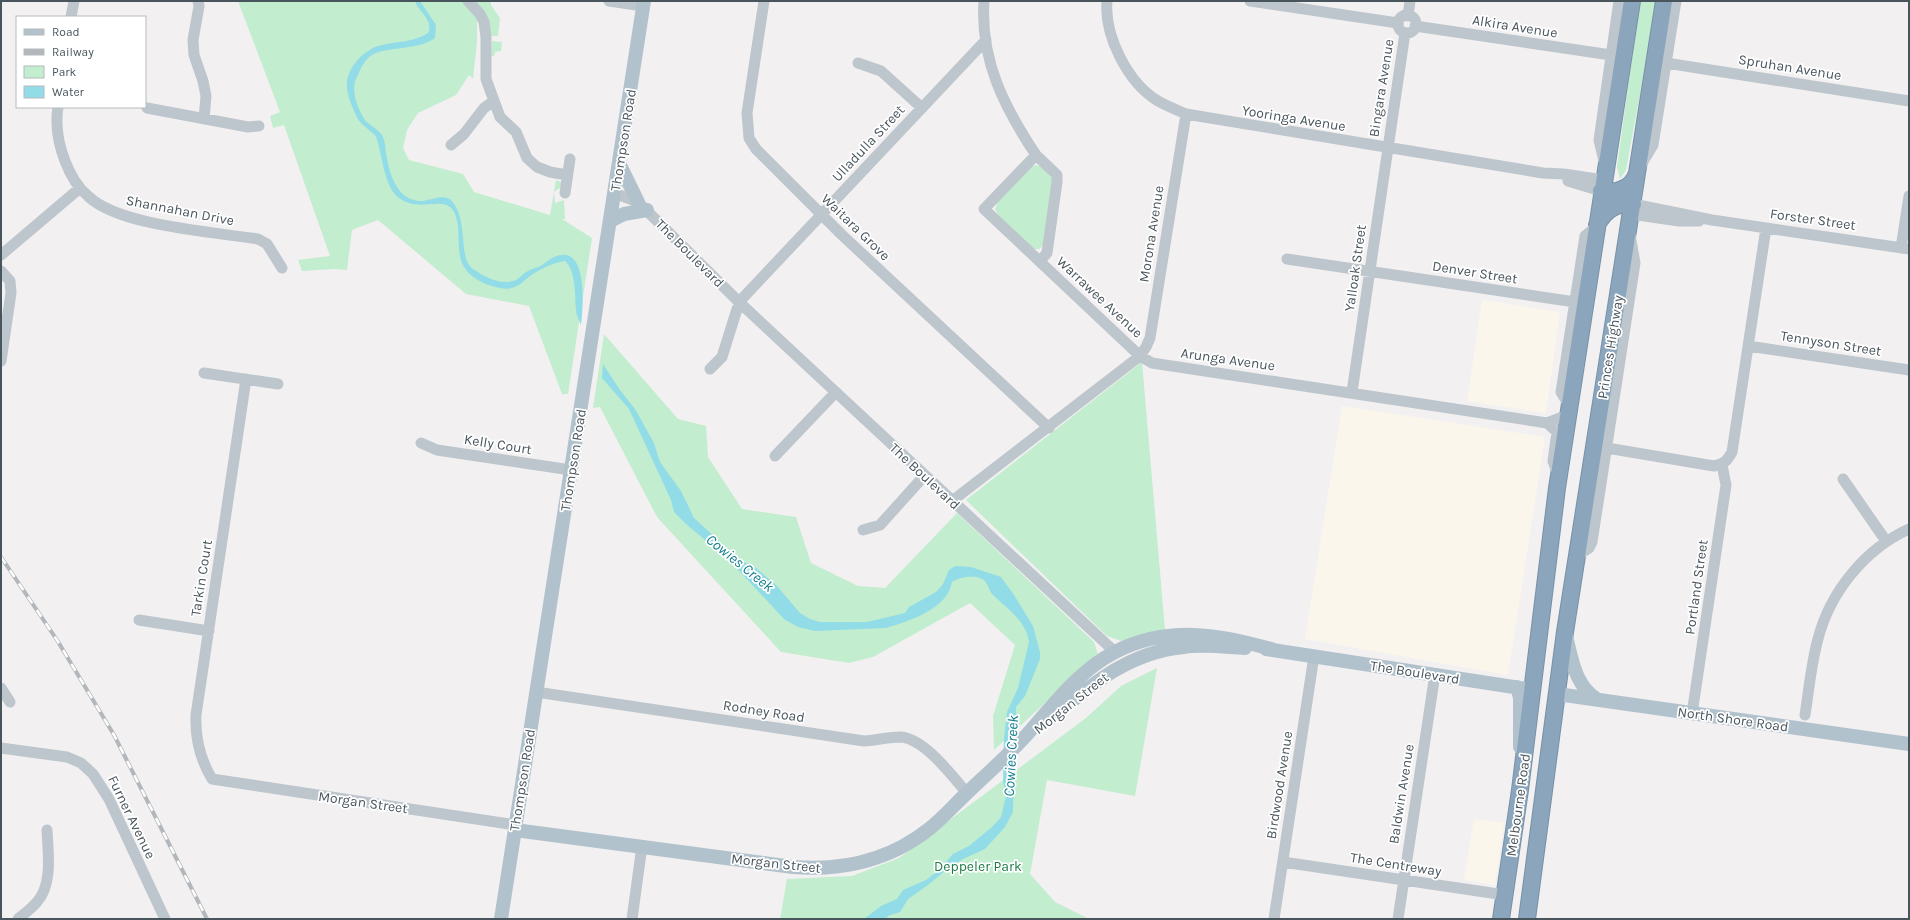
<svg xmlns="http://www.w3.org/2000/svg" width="1910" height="920" font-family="Karla,sans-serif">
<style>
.commercial{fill:#fbf6ec}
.green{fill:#c2edcf}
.water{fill:#92dce7}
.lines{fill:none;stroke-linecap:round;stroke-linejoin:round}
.highway-casing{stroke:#7691a8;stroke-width:18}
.minor{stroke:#bdc6cc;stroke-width:11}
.major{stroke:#b2c2cd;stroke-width:14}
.highway{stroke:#8ba6bc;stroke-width:16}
.rail-casing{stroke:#b3b6ba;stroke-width:4}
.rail{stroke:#fff;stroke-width:2.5;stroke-dasharray:8;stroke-linecap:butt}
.labels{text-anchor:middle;stroke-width:3.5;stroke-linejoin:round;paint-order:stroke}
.street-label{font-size:14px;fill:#49555d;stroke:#fff}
.park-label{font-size:14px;fill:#1d7b45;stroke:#fff}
.water-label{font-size:15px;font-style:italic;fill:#147e8e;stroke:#fff}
</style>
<rect width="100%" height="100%" fill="#f3f0f1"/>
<path class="commercial" d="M1482 300 1560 312 1546 413 1467 401Z
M1342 406 1545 437 1508 675 1305 639Z
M1474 819 1504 823 1495 885 1464 880Z"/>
<path class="green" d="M238 1H465L477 13V42L473 79 469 75 456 95 418 113 407 130 403 148 409 160 463 174 474 192 550 215 556 180 563 183V186L554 192 555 203 564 200 565 219H562L592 238 568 394H562L529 306 466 294 378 220 352 230 347 270 335 269 302 271 298 260 330 256 284 125 273 128 270 116 280 112Z
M474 1H491V5L500 18 498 36H491L490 27Z
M1640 1H1657C1648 58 1636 113 1626 170L1620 179 1617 167Z
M492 41 502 42 501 51 495 52 494 56H491Z
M1037 165 1041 167 1053 179 1044 245 1039 249H1033L998 215 995 209 999 200 1033 166Z
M604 334 678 419 706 426 708 457 742 509 796 517 811 563 858 586 885 588 957 513 1094 642 1098 654 994 750 993 716 1015 645 970 603 873 657 849 663 781 652 657 517 600 407 593 408Z
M1142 362 1165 630 1127 643 1107 636 966 500Z
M1157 668 1135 796 1047 780 1030 874 1055 902 1089 919H780L787 879 852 876 899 858 1086 718 1121 686Z"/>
<path class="water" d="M415 1H420L436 25 435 38C416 52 381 45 368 58 363 63 360 70 357 77 350 89 357 108 365 120 370 126 379 129 383 137 386 144 385 151 387 158 390 176 398 200 420 201 430 201 440 194 450 199 470 219 457 258 473 269 485 277 501 286 516 280 520 278 523 273 528 271 531 269 535 268 539 267 544 264 549 259 554 257 589 242 583 308 581 325 579 320 576 315 576 310 575 297 576 270 565 261 555 262 537 270 529 277 520 284 514 291 500 288 483 285 463 275 460 256 458 246 459 236 458 226 457 221 456 213 452 209 441 196 419 213 399 198 384 188 382 152 376 137 375 133 359 125 356 115 352 107 346 93 347 83 348 67 363 51 378 46 395 41 413 43 428 33 434 19 418 12 415 1Z
M603 364 620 390 635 409 654 443 660 462 681 491 694 518 740 560 756 568 777 586 800 613 810 619 820 622H867L905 613 909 607 936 592 943 584 949 570 955 566 971 567 1001 577 1014 595 1033 626 1040 652V659L1025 696 1016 707 1017 733 1013 807V812L1005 827 985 849 963 859 946 870 928 885 908 899 900 912 888 916 886 919H864L881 906 897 899 903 890 926 880 939 870 953 854 969 846 992 827 1001 817 1006 796 1003 781 1004 738 1007 712 1018 688 1029 642C1026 620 1006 608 992 594 988 589 988 582 982 579 973 574 961 577 952 582 951 585 950 590 948 593 937 612 906 622 886 628L815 631 798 627 784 619 730 561 686 524 674 512 671 500 629 409 602 378Z"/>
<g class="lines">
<defs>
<path id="highway" d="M1601 191C1617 194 1632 188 1637 173
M1597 225C1605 210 1616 203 1633 204
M1501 919 1520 790 1557 488 1632 1
M1527 919 1565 632 1664 1"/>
</defs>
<use href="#highway" class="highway-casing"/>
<path class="minor" d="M198 1 199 6 193 40 194 55 203 81 206 96 204 119
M468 1 480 14 484 22 486 37V79L500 117 516 132 527 158 537 167 550 172 567 175
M609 1 643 6
M764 1 747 113 749 138 756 149 842 235 1049 428
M984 1C980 60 1004 107 1036 155
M1107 1C1104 36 1128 83 1158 101 1167 106 1177 110 1186 114L1543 173 1564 174 1603 180
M1250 1 1398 23
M1398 24a9 9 0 1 1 18 0a9 9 0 1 1-18 0Z
M1408 16 1410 1
M71 17 74 1
M1415 26 1611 55
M858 63 881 71 922 108
M1666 63 1909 101
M58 107C55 126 58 143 65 161 70 174 77 187 88 196 118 226 215 232 258 239L267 244 282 268
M147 108 248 127 259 126
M451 145 464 134 484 108 494 101
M1605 165 1599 140 1619 1
M1641 165 1653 145 1676 1
M1568 181 1601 191
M565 193 570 159
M614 193 638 202 739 302 1115 652
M1633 204 1712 220 1909 249
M1631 214 1679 221H1699
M1901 248 1909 196
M1 255 80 188
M1287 259 1575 302
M1040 261 1047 253 1057 182V175L1036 155 984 209 1140 356 1152 363 1547 423 1568 415
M1 271 10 281 11 293 1 361
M739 302 986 40
M1748 346 1909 370
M710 369 722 357 737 309 742 304
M204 373 278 384
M246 379 196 715C195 738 200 759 212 779L516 825
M1352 392 1405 33
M1569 405 1561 392 1585 236 1597 226
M1547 423 1557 432 1553 461 1556 469
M421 443 437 450 571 470
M1607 448 1714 466C1724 464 1727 461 1732 452L1766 228
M775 456 836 392
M1843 479 1886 541
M952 501 1140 356 1146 347 1150 338 1186 114
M863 530 880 525 925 475
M1577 556 1589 548 1592 542 1635 263 1630 235
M139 620 209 631
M1 688 10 702
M536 692 864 741C876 740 889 737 901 737 925 739 952 776 967 793
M1692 714 1726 485 1722 465
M1805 715C1809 690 1811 664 1818 639 1830 592 1865 549 1909 529
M1 748 67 757 81 763 93 774 109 799 165 919
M1283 862 1505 895
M18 919C24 914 31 909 37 902 53 884 48 853 47 830
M632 919 642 846
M1274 919 1314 656
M1398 919 1435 674"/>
<path class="major" d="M619 163 638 202
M610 221 624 214 647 210
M1566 636C1572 660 1575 686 1598 700
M1266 649 1533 690
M1517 687 1520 698V747
M1557 694 1909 744
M1051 718C1091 685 1129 652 1184 647 1204 644 1225 647 1245 648
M515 830 793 867C842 871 890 860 929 829 943 818 955 804 969 791 990 771 1012 752 1031 730 1056 702 1080 670 1115 652 1167 625 1220 634 1274 650
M501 919 644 1"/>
<use href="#highway" class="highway"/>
<defs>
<path id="rail" d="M1 557 57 640 114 735 207 919"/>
</defs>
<use href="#rail" class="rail-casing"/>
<use href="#rail" class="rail"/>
</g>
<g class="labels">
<g class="street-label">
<text transform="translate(1515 26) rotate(9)" y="5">Alkira Avenue</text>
<text transform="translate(1790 67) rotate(9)" y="5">Spruhan Avenue</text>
<text transform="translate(1381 88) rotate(-81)" y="5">Bingara Avenue</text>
<text transform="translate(1294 118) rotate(9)" y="5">Yooringa Avenue</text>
<text transform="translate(623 140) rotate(-81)" y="5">Thompson Road</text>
<text transform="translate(868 143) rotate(-47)" y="5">Ulladulla Street</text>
<text transform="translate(180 210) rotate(11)" y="5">Shannahan Drive</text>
<text transform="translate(1813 219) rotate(8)" y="5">Forster Street</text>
<text transform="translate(856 227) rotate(44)" y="5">Waitara Grove</text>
<text transform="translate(1151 234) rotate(-81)" y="5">Morona Avenue</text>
<text transform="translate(690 253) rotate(45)" y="5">The Boulevard</text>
<text transform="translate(1355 268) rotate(-82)" y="5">Yalloak Street</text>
<text transform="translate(1475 272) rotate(9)" y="5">Denver Street</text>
<text transform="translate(1100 297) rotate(43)" y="5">Warrawee Avenue</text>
<text transform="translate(1831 343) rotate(9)" y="5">Tennyson Street</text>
<text transform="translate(1610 347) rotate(-81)" y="5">Princes Highway</text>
<text transform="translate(1228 359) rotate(8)" y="5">Arunga Avenue</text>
<text transform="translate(498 444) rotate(9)" y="5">Kelly Court</text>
<text transform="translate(573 460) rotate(-81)" y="5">Thompson Road</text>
<text transform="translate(925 476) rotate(43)" y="5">The Boulevard</text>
<text transform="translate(201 578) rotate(-81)" y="5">Tarkin Court</text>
<text transform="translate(1696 587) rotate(-82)" y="5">Portland Street</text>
<text transform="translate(1415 672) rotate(9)" y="5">The Boulevard</text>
<text transform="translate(1071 703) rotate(-38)" y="5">Morgan Street</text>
<text transform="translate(764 711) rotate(9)" y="5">Rodney Road</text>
<text transform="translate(1733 719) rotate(8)" y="5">North Shore Road</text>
<text transform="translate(522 780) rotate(-81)" y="5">Thompson Road</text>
<text transform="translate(1279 785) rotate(-81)" y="5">Birdwood Avenue</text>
<text transform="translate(1401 794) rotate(-81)" y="5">Baldwin Avenue</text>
<text transform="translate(363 802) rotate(8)" y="5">Morgan Street</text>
<text transform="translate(1518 805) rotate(-82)" y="5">Melbourne Road</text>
<text transform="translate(132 817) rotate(64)" y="5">Furner Avenue</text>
<text transform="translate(776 863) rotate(6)" y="5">Morgan Street</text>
<text transform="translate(1396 864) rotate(9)" y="5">The Centreway</text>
</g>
<g class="park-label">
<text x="978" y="871">Deppeler Park</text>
</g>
<g class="water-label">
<text transform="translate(740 563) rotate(39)" y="5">Cowies Creek</text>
<text transform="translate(1011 756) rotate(-87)" y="5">Cowies Creek</text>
</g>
</g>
<rect width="1910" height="920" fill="none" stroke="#49555d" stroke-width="4"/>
<rect x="16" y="16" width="130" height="92" fill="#ffffff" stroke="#b6bbbe"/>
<rect x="24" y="29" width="20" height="6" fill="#b2c2cd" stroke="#b6bbbe"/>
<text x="52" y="36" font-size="12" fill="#49555d">Road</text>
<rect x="24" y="49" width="20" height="6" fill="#b3b6ba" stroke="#b6bbbe"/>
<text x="52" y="56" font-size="12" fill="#49555d">Railway</text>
<rect x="24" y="66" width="20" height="12" fill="#c2edcf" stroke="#b6bbbe"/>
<text x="52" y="76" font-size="12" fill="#49555d">Park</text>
<rect x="24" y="86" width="20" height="12" fill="#92dce7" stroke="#b6bbbe"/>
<text x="52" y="96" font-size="12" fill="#49555d">Water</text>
</svg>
